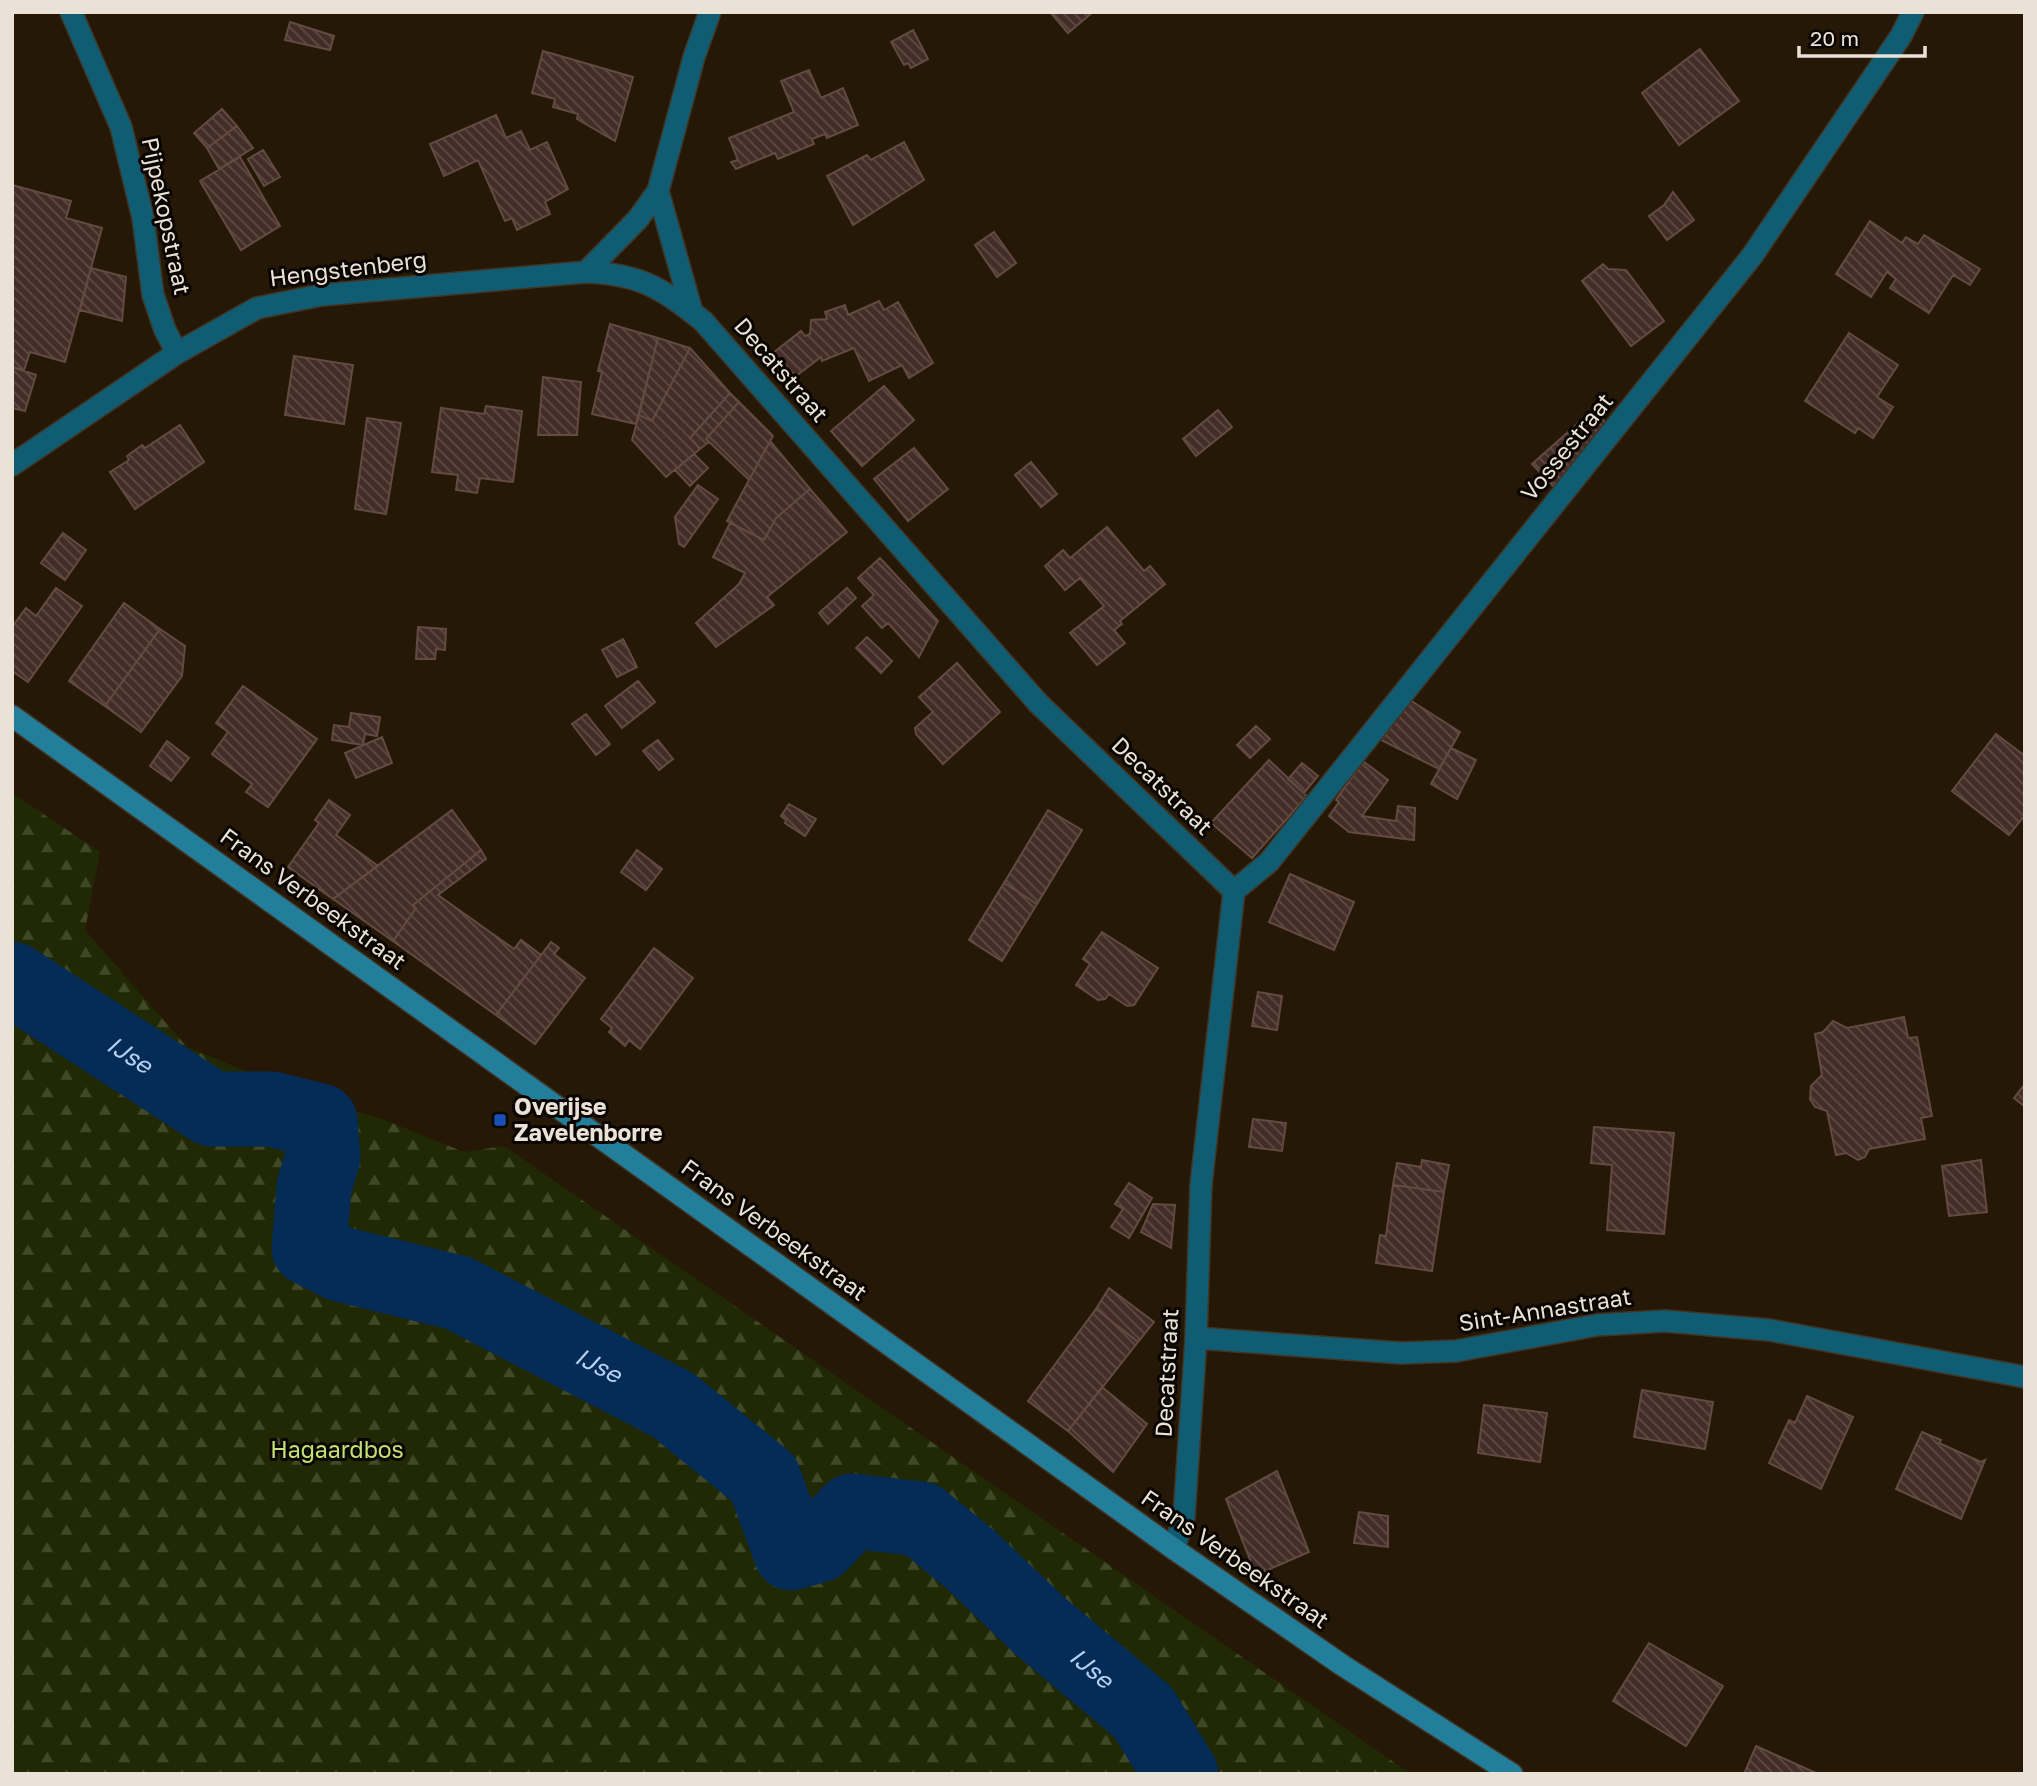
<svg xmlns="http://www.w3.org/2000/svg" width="2037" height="1786" font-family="'Golos Text',sans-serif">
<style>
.forest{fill:url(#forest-firs)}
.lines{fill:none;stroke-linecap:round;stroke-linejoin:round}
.river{stroke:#052c57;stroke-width:75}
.building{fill:url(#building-back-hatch);stroke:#634a42;stroke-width:2}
.street-casing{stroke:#413423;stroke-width:24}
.secondary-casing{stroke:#413423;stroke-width:24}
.street{stroke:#105c72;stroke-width:21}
.secondary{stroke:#227e9b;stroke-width:21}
.transit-dot{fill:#1a4fb4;stroke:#0a0501;stroke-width:2.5}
.labels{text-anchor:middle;stroke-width:6;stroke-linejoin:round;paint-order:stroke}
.street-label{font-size:23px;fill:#ebe2d7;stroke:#0a0501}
.poi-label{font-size:23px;font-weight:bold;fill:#ebe2d7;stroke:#0a0501;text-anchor:start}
.park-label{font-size:23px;fill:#c2e273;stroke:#0a0501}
.water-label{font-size:24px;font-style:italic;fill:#b6d1f3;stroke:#0a0501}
</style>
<defs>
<pattern id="forest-firs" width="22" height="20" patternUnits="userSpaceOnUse" patternTransform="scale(1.75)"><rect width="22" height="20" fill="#202903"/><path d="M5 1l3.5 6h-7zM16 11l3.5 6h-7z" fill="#414827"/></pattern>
<pattern id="building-back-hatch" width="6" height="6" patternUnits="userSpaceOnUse" patternTransform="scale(1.75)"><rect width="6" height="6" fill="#442d26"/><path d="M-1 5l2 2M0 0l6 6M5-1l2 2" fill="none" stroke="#5f4b45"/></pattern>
</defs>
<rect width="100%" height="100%" fill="#251806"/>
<path class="forest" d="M12 793 100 852 85 930 187 1047 309 1097 382 1119 464 1152 504 1146 1411 1774H12Z"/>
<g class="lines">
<path class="river" id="s1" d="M12 979 212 1109H271L320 1121 323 1157 314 1187 309 1248 340 1264 458 1293 673 1405 764 1479 791 1553 819 1545 852 1511 921 1519 971 1560 1039 1625 1143 1712 1181 1774"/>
</g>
<path class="building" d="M1050 12H1093L1068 33Z
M290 22 334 36 330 50 285 40Z
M913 30 928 59 911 68 908 63 904 65 891 42Z
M1700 49 1739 101 1679 145 1642 93Z
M543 51 633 77 615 141 577 119 578 114 553 107 555 99 532 93Z
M809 70 821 98 843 88 858 125 827 138 825 134 812 139 814 144 778 159 775 153 736 169 731 162 738 160 729 138 794 112 781 81Z
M222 109 237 126 207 148 194 133Z
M496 115 506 138 521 131 530 150 547 142 568 189 545 202 550 214 517 230 512 218 505 221 478 160 444 176 430 144Z
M237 126 253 148 219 169 207 148Z
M904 142 924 180 853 225 827 176 867 155 871 160Z
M263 150 280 177 264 186 248 159Z
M240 157 280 226 241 250 200 181Z
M12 185 71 201 66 218 102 228 65 362 30 352 24 370 12 367Z
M1673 192 1694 220 1667 240 1649 216 1664 205Z
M1870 221 1902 243 1906 237 1918 244 1924 235 1980 269 1970 285 1953 275 1929 313 1890 288 1896 279 1887 272 1871 297 1836 274Z
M994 232 1016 263 997 277 975 245Z
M1603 264 1608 269 1626 270 1664 321 1631 346 1582 281Z
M91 268 126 277 122 321 80 310Z
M879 301 884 310 898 302 933 363 909 378 902 365 869 381 854 348 822 361 821 357 788 382 768 357 801 331 805 336 810 334 811 320 827 319 825 312 845 305 848 315Z
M610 324 658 338 636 424 592 414 602 372 598 371Z
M1849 333 1898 365 1877 397 1893 407 1873 438 1858 428 1855 433 1805 401Z
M658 338 690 348 652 421 639 415Z
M690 348 730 393 690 438 700 449 666 477 632 440 639 415 652 421Z
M294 356 353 365 344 424 285 415Z
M12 367 36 375 25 411 12 408Z
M543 377 581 382 577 435H538Z
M884 386 914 420 862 466 831 431Z
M730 393 739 402 706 439 709 442 700 449 690 438Z
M739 402 773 436 749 480 706 439Z
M486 406 522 411 513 482 480 478 477 493 456 490 458 475 432 472 441 408 484 414Z
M1594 409 1608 426 1554 487 1532 464Z
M1218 410 1232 427 1196 456 1183 439Z
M367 418 401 423 386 514 355 509Z
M180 425 204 462 135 509 110 472 129 460 127 456 142 445 145 448Z
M770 441 810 489 776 518 764 540 727 521Z
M914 448 948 489 908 521 874 479Z
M694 454 708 468 690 486 675 470Z
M1031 462 1057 494 1041 507 1015 475Z
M698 485 718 499 684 547 679 544 675 517Z
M810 489 847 532 767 597 774 605 716 647 696 623 739 584 745 573 713 557 730 523 764 540 776 518Z
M1107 527 1144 571 1150 566 1165 584 1120 621 1122 624 1114 630 1125 643 1097 665 1070 633 1104 606 1080 578 1065 590 1045 566 1063 550 1070 558Z
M63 533 86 550 65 580 41 563Z
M880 558 938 621 919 657 888 623 882 628 862 606 874 595 858 578Z
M56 588 82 606 28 682 12 671V627L26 608 36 616Z
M847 588 856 598 828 624 819 613Z
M124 603 160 629 105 706 69 681Z
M418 627 446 629 445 650 436 649 435 659H416Z
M160 629 185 646 182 676 141 732 105 706Z
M867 637 892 661 881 673 856 648Z
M623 639 637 667 617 677 602 650Z
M957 663 1000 712 943 764 916 734 915 728 933 712 919 697Z
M638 681 655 702 622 728 605 706Z
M243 686 317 739 268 807 246 792 252 784 212 754 228 732 216 723Z
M1410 700 1460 732 1439 769 1381 740Z
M351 713 380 717 377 736 365 734 363 745 332 740 334 725 349 727Z
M586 714 610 744 596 755 572 724Z
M1256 726 1270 739 1250 758 1237 745Z
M1996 734 2025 756V815L2009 835 1952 791Z
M382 737 392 763 356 778 345 753Z
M658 740 673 759 659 770 643 751Z
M167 741 189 758 171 781 150 766Z
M1451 748 1476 760 1457 799 1431 784Z
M1269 760 1307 796 1252 858 1211 823Z
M1363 761 1388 780 1362 816 1396 821 1398 806 1415 808 1414 840 1349 832 1329 816 1339 802 1336 800Z
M1302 763 1318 776 1304 793 1288 779Z
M329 800 350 815 336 835 378 866 333 899 288 867 319 823 315 820Z
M789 804 816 819 805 836 785 823 786 820 781 816Z
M452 810 481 850 413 905 416 908 393 941 333 899Z
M1048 810 1082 830 1037 904 1004 883Z
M481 850 486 859 438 895 514 949 521 940 541 955 496 1015 393 941 416 908 413 905Z
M637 850 662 869 646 890 621 872Z
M1290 874 1354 902 1334 950 1269 922Z
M1004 883 1037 904 1002 961 969 940Z
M1102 932 1158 968 1134 1005 1127 1006 1109 994 1105 999 1098 1000 1076 985 1090 964 1083 959Z
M551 942 559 948 554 954 585 978 535 1044 496 1015Z
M654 948 693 978 640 1049 629 1040 625 1046 609 1032 612 1028 601 1019Z
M1258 992 1282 996 1277 1030 1252 1026Z
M1904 1017 1908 1038 1917 1037 1932 1116 1921 1118 1925 1139 1869 1149 1865 1157 1858 1160 1846 1153 1836 1155 1827 1111 1815 1107 1810 1099 1811 1086 1822 1075 1815 1034 1823 1032 1833 1021 1847 1028Z
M2025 1084V1107L2014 1098Z
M1253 1119 1286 1123 1282 1151 1249 1147Z
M1594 1127 1674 1133 1664 1234 1607 1230 1612 1165 1591 1163Z
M1422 1160 1449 1165 1444 1192 1393 1185 1397 1163 1421 1167Z
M1981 1160 1987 1212 1949 1216 1942 1166Z
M1129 1183 1152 1198 1129 1238 1111 1227 1123 1209 1115 1204Z
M1393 1185 1444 1192 1432 1271 1376 1263 1380 1235 1386 1236Z
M1153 1204 1175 1205 1171 1248 1141 1232Z
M1109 1288 1154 1322 1138 1342 1096 1309Z
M1096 1309 1138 1342 1068 1431 1028 1401Z
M1102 1387 1147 1424 1113 1472 1068 1431Z
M1642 1390 1713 1402 1705 1449 1634 1437Z
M1807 1396 1853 1417 1821 1489 1769 1463 1789 1420 1795 1423Z
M1484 1405 1547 1413 1540 1462 1478 1453Z
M1922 1432 1941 1440 1939 1443 1981 1462 1985 1460 1961 1519 1896 1489Z
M1277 1471 1309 1552 1256 1575 1226 1499Z
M1359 1512 1388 1516V1547L1354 1543Z
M1649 1643 1723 1686 1686 1746 1613 1701Z
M1756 1746 1818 1774H1744Z"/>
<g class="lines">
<defs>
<path id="street" d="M71 12 121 127 143 218 153 295 165 330 177 353
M658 191 692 312
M586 272 638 219 658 191 694 57 710 12
M12 465 177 353 257 308 322 295 586 272C641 274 661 288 703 321L1038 703 1234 891 1201 1185 1196 1338 1184 1517 1174 1549
M1234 891 1269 862 1752 256 1901 36 1913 12
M1196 1338 1401 1353 1456 1351 1597 1325 1665 1321 1769 1330 2025 1377"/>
<path id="secondary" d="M12 716 1174 1549 1342 1665 1512 1774"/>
</defs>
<use href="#street" class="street-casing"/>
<use href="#secondary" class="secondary-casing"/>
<use href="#street" class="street"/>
<use href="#secondary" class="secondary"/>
</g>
<rect class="transit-dot" x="493" y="1113" width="14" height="14" rx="3.5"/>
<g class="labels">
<g class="street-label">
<text transform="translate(166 216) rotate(78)" y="8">Pijpekopstraat</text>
<text transform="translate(348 269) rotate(-7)" y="8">Hengstenberg</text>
<text transform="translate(781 370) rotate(49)" y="8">Decatstraat</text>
<text transform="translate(1567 447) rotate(-51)" y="8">Vossestraat</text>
<text transform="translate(1162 786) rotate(44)" y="8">Decatstraat</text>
<text transform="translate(313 899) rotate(36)" y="8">Frans Verbeekstraat</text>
<text transform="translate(774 1230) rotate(36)" y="8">Frans Verbeekstraat</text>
<text transform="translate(1545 1310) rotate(-9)" y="8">Sint-Annastraat</text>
<text transform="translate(1167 1373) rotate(-87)" y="8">Decatstraat</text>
<text transform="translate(1235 1559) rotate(35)" y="8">Frans Verbeekstraat</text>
</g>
<g class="poi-label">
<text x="514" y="1115">Overijse<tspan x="514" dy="26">Zavelenborre</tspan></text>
</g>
<g class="park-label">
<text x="337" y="1458">Hagaardbos</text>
</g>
<g class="water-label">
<text dy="8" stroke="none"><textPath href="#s1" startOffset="140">IJse</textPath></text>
<text dy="8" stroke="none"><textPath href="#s1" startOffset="791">IJse</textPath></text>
<text dy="8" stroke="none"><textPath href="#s1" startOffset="1444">IJse</textPath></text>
</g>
</g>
<rect width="2037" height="1786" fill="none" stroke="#ebe2d7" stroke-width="28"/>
<path d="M1799 46v10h126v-10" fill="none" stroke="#ebe2d7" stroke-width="3.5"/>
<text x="1810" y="46" font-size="21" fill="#ebe2d7" stroke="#0a0501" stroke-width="5" paint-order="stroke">20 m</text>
</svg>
